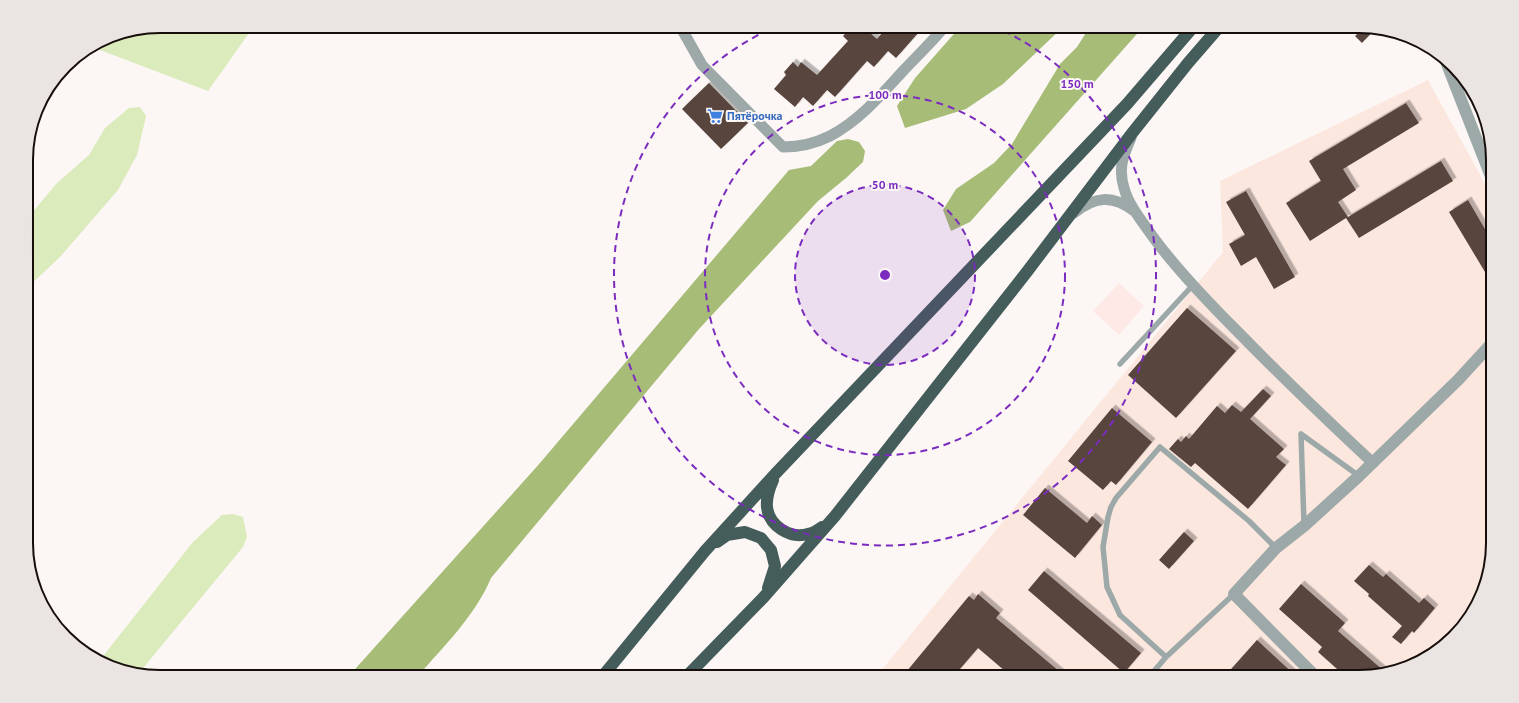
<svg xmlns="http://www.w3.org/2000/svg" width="1519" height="703" font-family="'PT Sans',sans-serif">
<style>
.commercial{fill:#fee9e6}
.built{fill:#fce7df}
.green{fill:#dcebbc}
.forest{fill:#a7bc77}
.building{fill:#59443c;filter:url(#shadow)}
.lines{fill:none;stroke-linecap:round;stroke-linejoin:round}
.service{stroke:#9ca9a8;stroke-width:5.5}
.minor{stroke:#9ca9a8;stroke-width:11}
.tertiary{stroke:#9ca9a8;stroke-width:12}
.trunk{stroke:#445c5a;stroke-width:12}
.ring{fill:none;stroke:#7b2cbf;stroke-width:2;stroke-dasharray:7 5}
.labels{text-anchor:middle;stroke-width:4;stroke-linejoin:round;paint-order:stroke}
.shop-label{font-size:12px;font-weight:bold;fill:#366cbe;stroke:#fcf7f5;text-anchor:start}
.rim{fill:none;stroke:#170e0b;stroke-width:2}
.centre{fill:#7b2cbf;stroke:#fcf7f5;stroke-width:2}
.ring-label{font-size:12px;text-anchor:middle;font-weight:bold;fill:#7b2cbf;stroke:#fcf7f5;stroke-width:4;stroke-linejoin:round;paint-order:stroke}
</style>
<defs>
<filter id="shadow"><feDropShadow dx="3.5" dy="-3.5" stdDeviation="0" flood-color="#0004"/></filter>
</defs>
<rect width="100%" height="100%" fill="#fcf7f5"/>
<path class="commercial" d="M1119 283 1144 306 1119 335 1093 311Z"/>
<path class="built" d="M1428 80 1490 193 1492 201 1493 543 1483 594 1465 625 1433 654 1367 677H876L1223 252 1220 181Z"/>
<path class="green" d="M160 26H254L208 91 92 47 109 36Z
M140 107 146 116 137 155 118 190 60 257 27 288 26 220 57 183 89 155 105 128 129 108Z
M233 514 243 517 247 537 243 547 139 673 109 667 100 660 193 542 222 515Z"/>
<path class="forest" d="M961 26H1064L1003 84 966 109 905 128 897 106 915 78Z
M1084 26H1144L970 222 951 231 943 210 956 189 994 163 1012 144 1060 64 1077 47 1089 28Z
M848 139 859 142 865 151 863 162 846 178 818 201 699 329 491 578C475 616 444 646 417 677H348L540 463 789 170 811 166 837 141Z"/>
<path class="building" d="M852 26H862L877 39 888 26H912L919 32 896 58 888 51 874 67 867 61 835 97 827 90 813 106 803 97 795 107 774 89 786 75 784 72 793 62 798 67 801 62 817 75 848 41 843 36Z
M1364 27 1375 29 1362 43 1355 36Z
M709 83 748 123 721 149 682 109Z
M1406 103 1419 123 1343 169 1356 190 1338 202 1348 217 1441 161 1453 181 1359 238 1346 218 1310 241 1286 203 1321 181 1309 161Z
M1246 191 1295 277 1274 289 1256 257 1241 266 1229 244 1245 235 1226 202Z
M1468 200 1492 241V267L1485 272 1449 212Z
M1187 308 1236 351 1176 418 1128 375Z
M1263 389 1271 396 1250 419 1284 449 1276 457 1286 465 1248 509 1195 463 1191 467 1169 449 1178 439 1181 442 1186 436 1189 439 1217 406 1225 413 1232 405 1241 412Z
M1112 408 1152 442 1116 485 1111 481 1103 490 1068 461Z
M1045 488 1087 523 1092 516 1102 525 1075 558 1023 515Z
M1184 532 1194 541 1169 569 1159 560Z
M1369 565 1383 577 1386 574 1419 603 1424 598 1435 608 1414 633 1412 631 1401 644 1392 637 1402 626 1368 596 1369 594 1354 581Z
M1044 571 1141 653 1124 673 1028 590Z
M1301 584 1345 623 1338 631 1384 671 1367 677H1346L1318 652 1322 647 1279 609Z
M978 594 1000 613 996 618 1066 677H1012L978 648 953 677H902L969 596 974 600Z
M1257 640 1297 677H1224Z"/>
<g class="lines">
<path class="service" d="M928 26 940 32
M1120 364 1193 285
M1301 434 1304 524
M1301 434 1359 476
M1166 657 1120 615 1107 587 1103 547 1108 517 1111 507 1116 498 1160 447 1249 521 1276 548
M1149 677 1166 657 1234 594"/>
<path class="minor" d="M680 26 702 65 783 147C799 147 816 143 830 136 859 121 882 94 903 71 917 56 932 42 945 26
M1131 138C1123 156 1118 168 1124 188 1129 206 1142 221 1153 237 1178 271 1208 302 1238 332 1282 377 1327 420 1373 463
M1074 213C1094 197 1112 194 1134 211"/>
<path class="tertiary" d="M1447 64 1492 179
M1316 677 1234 594 1276 548 1304 526 1359 476 1458 380 1492 343"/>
<path class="trunk" d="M773 480C769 489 766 497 767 507 769 526 790 539 808 534 813 533 818 530 822 527
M717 542 727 535 745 532 761 538 771 550 775 566 768 588
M602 677 705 551 777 472 1127 104 1194 26
M686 677 763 598 835 516 1026 273 1133 132 1188 63 1220 26"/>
</g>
<circle cx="885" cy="275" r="90" fill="#7b2cbf" fill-opacity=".12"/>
<g class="ring">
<circle cx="885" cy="275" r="90"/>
<circle cx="885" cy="275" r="180"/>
<path d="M993 26A271 271 0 1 1 777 26"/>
</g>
<defs>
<symbol id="supermarket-bare" viewBox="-9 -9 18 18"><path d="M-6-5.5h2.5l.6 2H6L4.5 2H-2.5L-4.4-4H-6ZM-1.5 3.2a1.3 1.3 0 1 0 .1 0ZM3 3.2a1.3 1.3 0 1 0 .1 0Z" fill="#3f7fe0" stroke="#fcf7f5" stroke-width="2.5" paint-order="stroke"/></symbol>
</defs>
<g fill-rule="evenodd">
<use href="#supermarket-bare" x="704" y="105" width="22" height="22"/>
</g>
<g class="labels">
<g class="shop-label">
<text x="727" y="120">Пятёрочка</text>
</g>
</g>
<path d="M0 0H1519V703H0ZM160 33H1359A127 127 0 0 1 1486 160V543A127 127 0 0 1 1359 670H160A127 127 0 0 1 33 543V160A127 127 0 0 1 160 33Z" fill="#eae4e2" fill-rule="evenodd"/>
<path class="rim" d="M160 33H1359A127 127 0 0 1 1486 160V543A127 127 0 0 1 1359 670H160A127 127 0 0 1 33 543V160A127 127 0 0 1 160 33Z"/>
<circle cx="885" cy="275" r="6" class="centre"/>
<g class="ring-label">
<text x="1077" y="88">150 m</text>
<text x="885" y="99">100 m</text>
<text x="885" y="189">50 m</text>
</g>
</svg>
